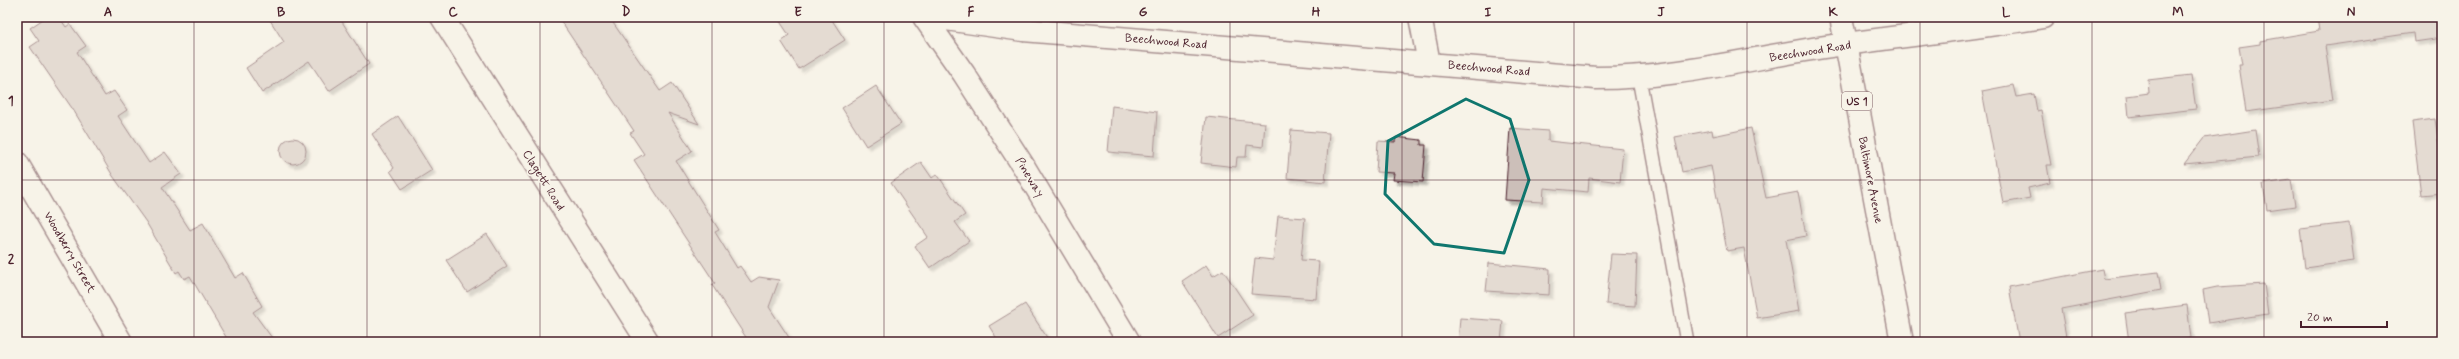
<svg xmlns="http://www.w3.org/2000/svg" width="2459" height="359" font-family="Mynerve,sans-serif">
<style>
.building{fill:#ccbfb9;stroke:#4a1f2b;filter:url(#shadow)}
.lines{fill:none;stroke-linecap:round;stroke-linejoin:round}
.service-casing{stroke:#4a1f2b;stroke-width:16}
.minor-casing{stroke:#4a1f2b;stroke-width:25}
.primary-casing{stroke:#4a1f2b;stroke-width:25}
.service{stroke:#f7f3e8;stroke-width:13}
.minor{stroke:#f7f3e8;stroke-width:22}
.primary{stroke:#f7f3e8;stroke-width:22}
.marked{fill:none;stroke:#0f766e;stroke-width:3;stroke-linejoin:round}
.grid{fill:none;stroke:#4a1f2b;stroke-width:1;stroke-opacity:0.55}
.labels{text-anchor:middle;stroke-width:3.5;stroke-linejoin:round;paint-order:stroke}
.shield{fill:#f7f3e8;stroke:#7e5f64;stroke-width:1}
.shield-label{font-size:11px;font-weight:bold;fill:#4a1f2b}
.street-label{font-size:12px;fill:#4a1f2b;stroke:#f7f3e8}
.neatline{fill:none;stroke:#4a1f2b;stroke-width:1.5}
.grid-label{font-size:13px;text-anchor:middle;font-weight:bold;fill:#4a1f2b}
</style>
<defs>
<filter id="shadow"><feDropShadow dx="3.5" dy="3.5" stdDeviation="1" flood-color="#0004"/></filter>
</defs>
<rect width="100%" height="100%" fill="#f7f3e8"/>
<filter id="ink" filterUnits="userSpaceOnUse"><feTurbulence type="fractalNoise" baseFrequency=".025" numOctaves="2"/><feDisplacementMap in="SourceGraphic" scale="8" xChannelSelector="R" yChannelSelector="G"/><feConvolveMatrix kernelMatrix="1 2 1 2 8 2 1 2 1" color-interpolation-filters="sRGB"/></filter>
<g filter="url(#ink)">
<path class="building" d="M46 17H59L66 27 70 24 86 46 77 52 105 96 114 91 127 110 118 116 149 163 165 152 181 174 162 187 190 230 203 223 235 278 243 273 262 306 253 312 275 342H229L190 276 184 279 179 271 176 273 146 222 113 176 74 111 30 47 39 41 30 28Z
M268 17H339L369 64 329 91 309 61 262 93 246 68 284 42Z
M558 17H609L660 91 672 83 699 124 668 113 692 151 676 161 719 230 715 232 737 268 740 266 751 282 759 277 779 280 769 307 792 342H749L712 285 715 283 634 160 644 154 630 133 634 131Z
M777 17H830L845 40 799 69 781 41 789 35Z
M2317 17H2442V38L2414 42 2413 33 2325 46 2333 100 2246 112 2239 65H2242L2239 47 2260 44V41L2319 31Z
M2191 75 2196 109 2129 117 2127 96 2149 93 2148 80Z
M2013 85 2016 97 2034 94 2037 111 2041 110 2051 165H2047L2050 183 2028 188 2030 198 2003 203 1982 91Z
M876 86 901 124 866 146 842 108Z
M1112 106 1157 112 1154 156 1108 152Z
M398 116 432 170 402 189 390 171 394 168 372 134Z
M1206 117 1265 123 1263 147 1247 145 1246 157H1237L1236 167 1201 163Z
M2435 119 2442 166V193L2421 195 2412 122Z
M1510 128 1548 131V141L1623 149 1620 182 1589 178 1588 192 1544 188 1543 202 1505 200Z
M1751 128 1766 198 1798 192 1806 236 1786 240 1799 311 1757 318 1744 248 1727 251 1711 166 1682 172 1675 137 1712 130 1713 136Z
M1291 130 1329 133 1325 182 1287 178Z
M2255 130 2259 157 2184 164 2204 138Z
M1396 137 1421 140V145H1426L1423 182 1393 180 1394 173 1376 172 1378 141 1395 142Z
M280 151a13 13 0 1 1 26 0a13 13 0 1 1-26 0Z
M921 162 932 178 937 174 965 215 955 222 969 241 930 268 915 246 928 237 891 183Z
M2291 180 2295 206 2267 210 2263 184Z
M1278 216 1305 218 1301 260 1319 261 1316 299 1251 294 1255 258 1273 260Z
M2349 223 2354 261 2305 268 2300 229Z
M487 234 507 266 467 292 446 260Z
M1611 254 1637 255 1635 306 1606 304Z
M1489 263 1550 269 1549 295 1486 291Z
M1206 265 1213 276 1223 270 1253 315 1218 338 1182 281Z
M2102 269 2104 279 2158 272 2161 290 2061 309 2067 342H2019L2009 287Z
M2264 284 2268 314 2208 323 2203 290 2217 287Z
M1025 304 1050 342H999L989 326Z
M2187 305 2191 338 2160 342H2129L2125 313Z
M1460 318 1503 321 1501 342H1458Z"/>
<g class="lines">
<defs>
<path id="service" d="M1639 78 1687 342"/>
<path id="minor" d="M442 17 648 342
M924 17 964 74 1024 167 1129 342
M932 17 1023 30 1596 78C1672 78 1738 61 1812 49 1889 37 1966 30 2043 17
M1420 17 1429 63
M17 163 121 342"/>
<path id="primary" d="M1841 17 1902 342"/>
</defs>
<use href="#service" class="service-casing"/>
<use href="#minor" class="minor-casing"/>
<use href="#primary" class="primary-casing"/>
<use href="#service" class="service"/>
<use href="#minor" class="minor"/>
<use href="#primary" class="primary"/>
</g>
</g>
<path d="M0 0H2459V359H0ZM1466 99 1510 119 1529 180 1504 253 1434 244 1385 194 1388 141Z" fill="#f7f3e8" fill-opacity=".55" fill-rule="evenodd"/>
<path class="marked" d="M1466 99 1510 119 1529 180 1504 253 1434 244 1385 194 1388 141Z"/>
<path class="grid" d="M194 17V342M367 17V342M540 17V342M712 17V342M884 17V342M1057 17V342M1230 17V342M1402 17V342M1574 17V342M1747 17V342M1920 17V342M2092 17V342M2264 17V342M17 180H2442"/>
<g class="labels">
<rect class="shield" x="1842" y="92" width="30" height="18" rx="3"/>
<g class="shield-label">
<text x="1857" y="105">US 1</text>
</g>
<g class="street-label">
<text transform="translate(1166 41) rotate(5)" y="4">Beechwood Road</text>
<text transform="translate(1810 51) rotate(-9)" y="4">Beechwood Road</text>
<text transform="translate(1489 68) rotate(5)" y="4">Beechwood Road</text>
<text transform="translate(1030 177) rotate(59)" y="4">Pineway</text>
<text transform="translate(544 180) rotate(58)" y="4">Clagett Road</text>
<text transform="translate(1871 180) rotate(79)" y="4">Baltimore Avenue</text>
<text transform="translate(70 252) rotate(60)" y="4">Woodberry Street</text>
</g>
</g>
<rect width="2459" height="359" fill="none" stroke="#f7f3e8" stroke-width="44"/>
<path d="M2301 321v6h86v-6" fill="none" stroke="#4a1f2b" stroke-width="2"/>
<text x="2307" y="321" font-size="12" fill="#4a1f2b" stroke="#f7f3e8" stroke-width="3" paint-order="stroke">20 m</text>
<rect x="22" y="22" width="2415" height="315" class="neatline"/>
<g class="grid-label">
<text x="108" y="16">A</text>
<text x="281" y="16">B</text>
<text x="453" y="16">C</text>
<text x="626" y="16">D</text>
<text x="798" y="16">E</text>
<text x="971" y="16">F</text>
<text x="1143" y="16">G</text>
<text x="1316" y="16">H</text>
<text x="1488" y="16">I</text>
<text x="1661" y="16">J</text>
<text x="1833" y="16">K</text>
<text x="2006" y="16">L</text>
<text x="2178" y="16">M</text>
<text x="2351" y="16">N</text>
<text x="11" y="105">1</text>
<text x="11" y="263">2</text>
</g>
</svg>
